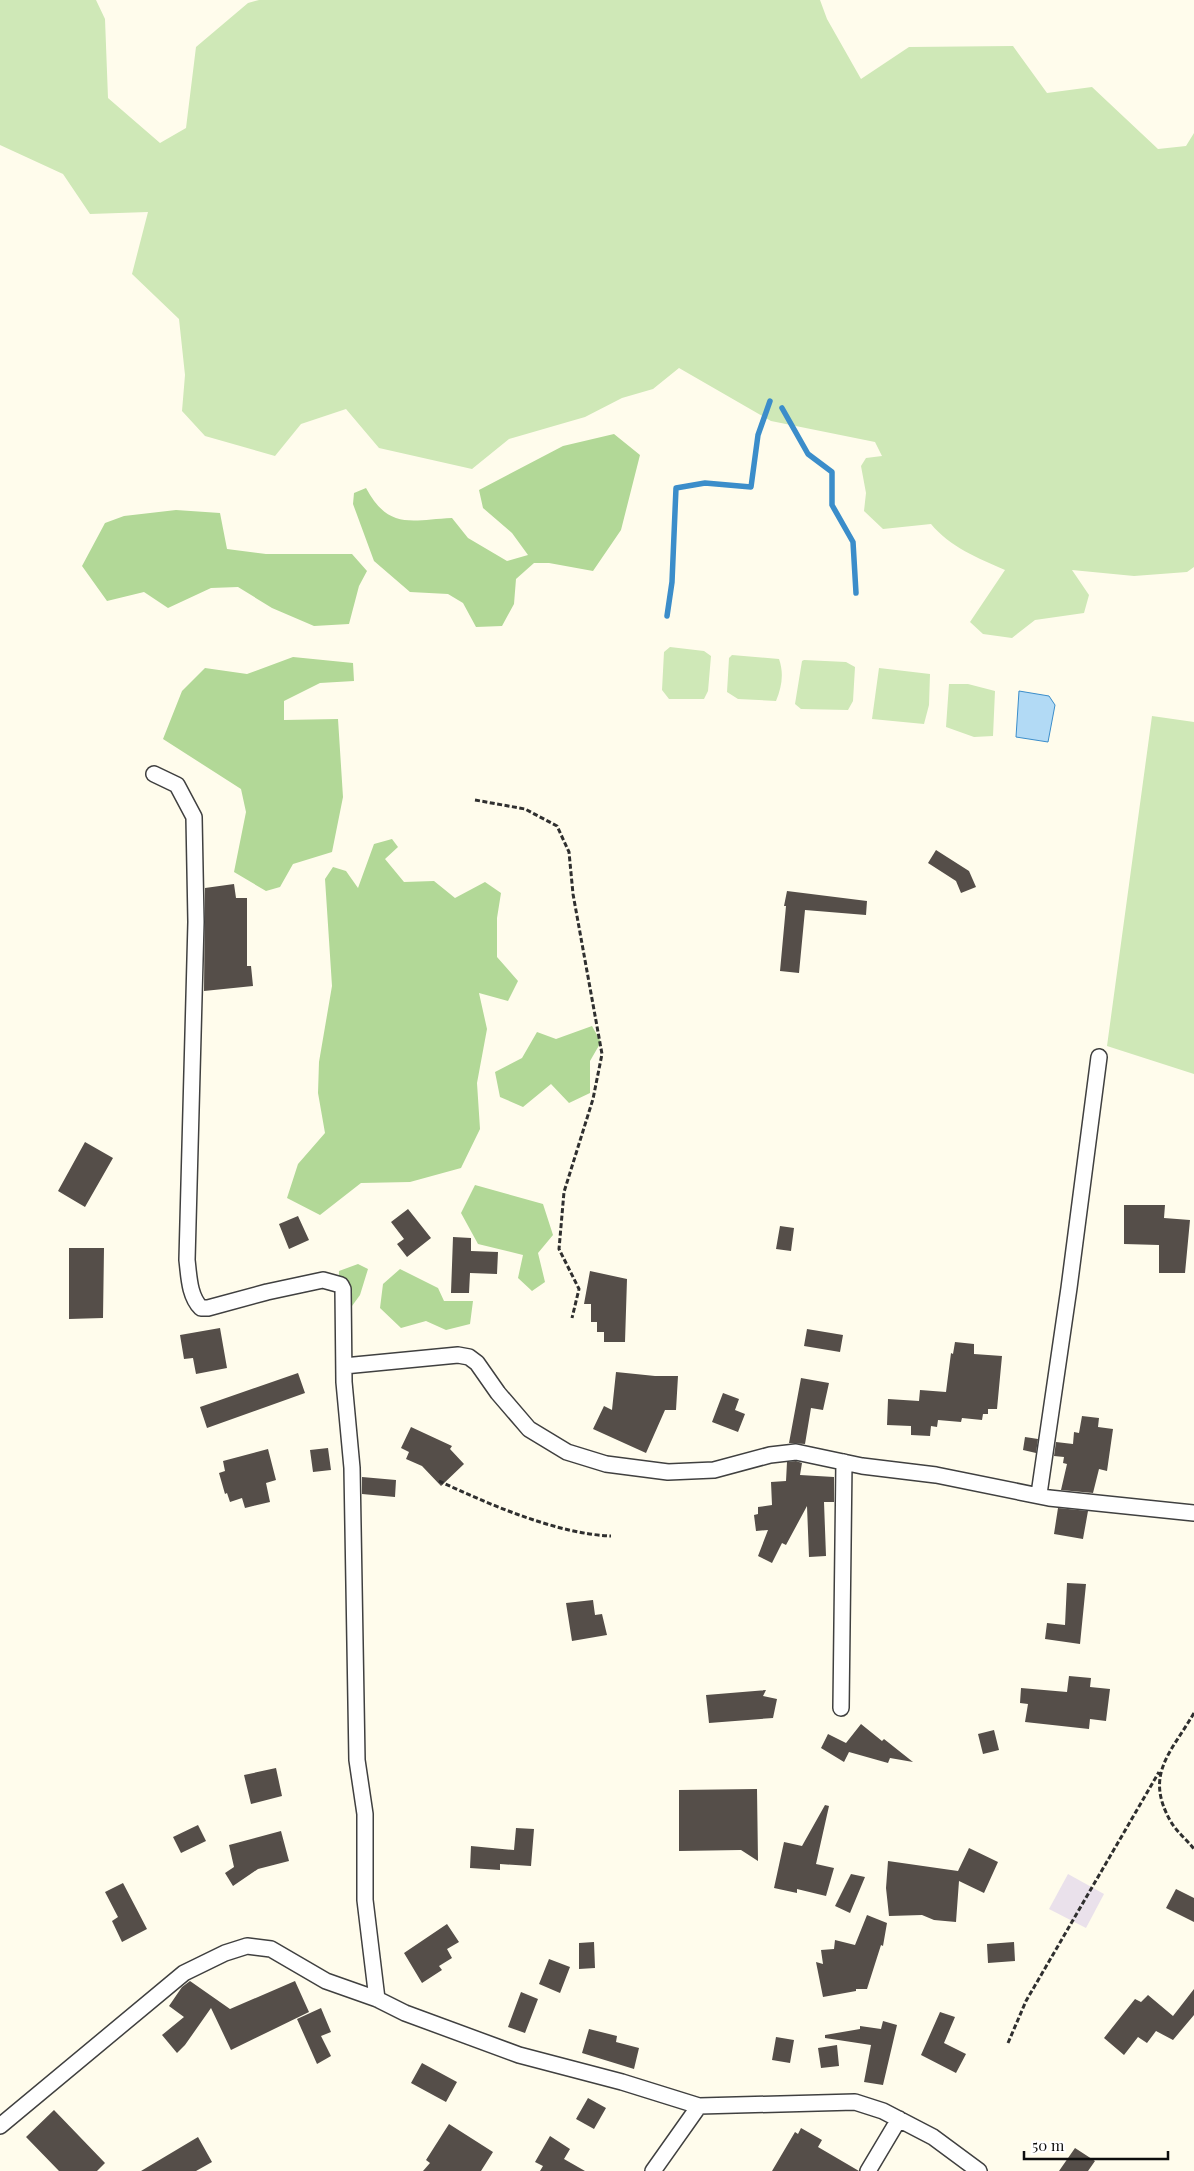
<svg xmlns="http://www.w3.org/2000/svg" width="1194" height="2171" font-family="'Playfair Display',serif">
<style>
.industrial{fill:#eae1eb}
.green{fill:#cfe8b7}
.forest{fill:#b2d897}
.water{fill:#b2daf5;stroke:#3b8dca}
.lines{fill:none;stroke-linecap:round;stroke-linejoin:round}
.stream{stroke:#3b8dca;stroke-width:5.5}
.building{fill:#554e49}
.street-casing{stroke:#404040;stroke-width:18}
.path{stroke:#2f2f2f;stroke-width:3;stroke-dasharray:5 2.5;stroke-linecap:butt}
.street{stroke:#fff;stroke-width:15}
</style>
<rect width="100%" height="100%" fill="#fffcec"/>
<path class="industrial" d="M1068 1874 1104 1894 1086 1928 1049 1909Z"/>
<path class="green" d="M0 0H96L105 19 108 98 160 143 186 128 196 47 248 3 259 0H820L827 19 861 79 909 47 1013 46 1047 93 1092 87 1158 149 1186 146 1194 133V567L1187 572 1134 576 1072 570 1089 595 1084 613 1035 620 1012 638 983 634 970 622 1005 570C978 558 950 547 931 524L883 529 864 511 866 493 861 466 866 458 882 456 875 442 771 421 679 368 653 389 622 398 585 417 509 439 472 469 379 448 346 409 301 424 275 456 205 436 182 411 185 375 179 319 132 274 148 212 90 214 63 174 0 145Z
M670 647 704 651 711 656 708 691 704 699H669L662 690 664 652Z
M732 655 779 659C784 673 782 687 776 701L738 699 727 692 729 658Z
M804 660 846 662 855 667 853 701 848 710 801 709 795 704 802 661Z
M879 668 930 674 929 705 924 724 872 719Z
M949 684H968L995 691 993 736 974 737 946 727Z
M1152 716 1194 722V1074L1107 1046Z"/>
<path class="forest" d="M614 434 640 455 621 530 593 571 549 563H534L516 579 514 604 502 626 476 627 463 603 448 594 410 592 374 561 353 504 354 493 366 488C389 530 410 520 452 518L468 538 507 561 528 555 512 533 483 508 479 490 563 446Z
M176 510 220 513 227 549 266 554H352L367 571 359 586 349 624 314 626 272 608 238 587 211 588 168 608 144 592 107 601 82 566 105 523 124 516Z
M293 657 353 663 354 681 320 683 284 701V720L338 719 343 797 332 852 293 864 280 887 266 891 234 872 246 812 241 789 163 739 182 691 205 668 247 674Z
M392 839 398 847 385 859 404 882 434 881 455 898 485 882 501 893 497 918V957L518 981 508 1001 479 993 487 1029 477 1083 480 1129 461 1168 410 1182 361 1183 320 1215 287 1198 298 1164 325 1133 318 1093 319 1062 332 986 325 879 333 867 346 871 358 888 374 844Z
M592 1026 601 1042 590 1061V1093L569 1103 551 1084 523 1107 500 1097 495 1072 522 1058 537 1032 556 1039Z
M475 1185 543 1204 553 1235 538 1253 545 1282 532 1291 518 1278 523 1255 478 1244 461 1213Z
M358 1264 368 1269 360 1295 352 1306 338 1302 339 1271Z
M400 1269 438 1288 444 1301H473L470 1324 446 1330 426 1321 401 1328 380 1308 383 1284Z"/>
<path class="water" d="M1019 691 1049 696 1055 705 1048 742 1016 737Z"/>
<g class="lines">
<path class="stream" d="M782 408 808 454 832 472V505L853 542 856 593
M667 616 672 582 676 488 705 483 751 487 758 435 770 401"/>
</g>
<path class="building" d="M936 850 969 871 976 887 961 893 956 881 928 863Z
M234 884 236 898H247V966H251L253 986 204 991 205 888Z
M787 891 867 901 866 915 805 910 799 973 780 971 786 906H784Z
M85 1142 113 1158 85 1207 58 1191Z
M1124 1205H1165L1164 1218 1190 1220 1185 1273H1159V1245L1124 1244Z
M408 1209 431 1238 407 1257 397 1244 404 1239 391 1222Z
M298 1216 309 1240 289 1249 279 1224Z
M780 1226 794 1228 791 1251 776 1249Z
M453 1237 471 1238V1251L498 1252 497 1274 470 1273 469 1293H451Z
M69 1248H104L103 1318 69 1319Z
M590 1271 627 1279 625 1342H604V1332H597V1322H591V1304H584Z
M220 1328 227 1368 196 1374 193 1358 184 1359 180 1335Z
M807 1329 843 1335 840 1352 804 1346Z
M955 1342 974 1344V1354L1002 1356 997 1409H988V1414H983L982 1420 962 1418 961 1422 938 1420 937 1427 931 1426 930 1436 911 1435V1426L887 1425 888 1399 919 1401 920 1390 946 1392 951 1353 953 1354Z
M616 1372 655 1376H678L676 1410H665L646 1453 593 1429 604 1406 612 1410Z
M298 1373 305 1393 207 1428 200 1407Z
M801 1378 829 1383 823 1410 811 1408 805 1444 789 1443Z
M723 1393 739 1399 735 1410 745 1414 738 1432 712 1422Z
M1082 1416 1099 1418 1098 1427 1113 1429 1107 1471 1099 1469 1093 1493 1061 1490 1067 1464 1063 1463 1064 1457 1054 1456 1056 1442 1073 1444 1074 1432 1079 1433Z
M411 1427 452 1446 450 1449 464 1464 441 1486 422 1466 406 1459 409 1452 401 1448Z
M1025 1437 1038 1439 1036 1453 1023 1450Z
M328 1448 331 1470 313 1472 310 1450Z
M268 1449 276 1480 266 1483 270 1502 245 1508 242 1498 230 1502 227 1493 225 1494 219 1473 225 1471 223 1461Z
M796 1461 802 1463 800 1475 834 1477V1502H824L826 1556 809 1557 807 1506 786 1545 782 1543 772 1563 758 1556 768 1530 756 1531 754 1515 758 1514V1507L772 1505 771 1482 786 1481 787 1462Z
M362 1477 396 1480 395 1497 362 1494Z
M1058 1508 1088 1511 1083 1539 1054 1534Z
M1067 1583 1086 1584 1080 1644 1045 1639 1047 1623 1065 1625Z
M593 1600 595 1615 602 1614 607 1635 572 1641 566 1603Z
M1069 1676 1091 1678 1090 1687 1110 1689 1106 1721 1090 1719 1089 1729 1025 1722 1028 1704 1020 1703 1021 1688 1067 1692Z
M766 1690 763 1696 777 1699 773 1718 709 1723 706 1695Z
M861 1724 882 1741 884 1739 913 1762 890 1758 888 1763 849 1752 844 1762 821 1748 828 1734 846 1743Z
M994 1730 999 1750 983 1754 978 1734Z
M276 1768 282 1796 251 1804 244 1775Z
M757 1789 758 1861 741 1850 679 1851V1790Z
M825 1805 829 1806 816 1864 834 1868 826 1896 797 1889V1893L774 1888 784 1842 802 1846Z
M198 1825 206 1841 181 1853 173 1837Z
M516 1828 534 1829 531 1866 500 1864V1870L470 1868 471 1846 514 1850Z
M281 1831 289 1861 258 1869 233 1886 225 1873 234 1867 229 1845Z
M969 1848 998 1862 984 1893 959 1881 956 1922 934 1920 922 1915 889 1916 886 1888 888 1861 958 1871Z
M851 1874 865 1877 850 1913 835 1906Z
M123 1883 147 1929 122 1942 112 1921 118 1917 105 1892Z
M1176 1889 1194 1898V1922L1166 1908Z
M867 1915 887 1923 883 1946 881 1945 867 1989H856V1991L823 1997 816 1962 823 1964 821 1950 834 1949 835 1940 855 1945Z
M447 1924 459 1942 447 1949 452 1958 439 1966 442 1970 422 1983 404 1953Z
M594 1942 595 1968 579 1969V1943Z
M1014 1942 1015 1961 988 1963 987 1944Z
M549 1959 570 1967 560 1993 539 1984Z
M190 1981 230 2009 295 1981 309 2012 231 2050 211 2008 185 2045 177 2053 162 2035 184 2017 169 2006 182 1987Z
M1194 1989V2015L1173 2040 1156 2031 1147 2043 1138 2037 1124 2055 1104 2038 1135 1999 1141 2002 1148 1995 1173 2016Z
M521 1992 538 1999 525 2033 508 2027Z
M321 2008 331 2032 321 2036 331 2056 317 2064 297 2019Z
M940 2012 955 2017 944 2043 966 2054 956 2073 921 2055Z
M883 2021 897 2025 883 2085 864 2082 871 2045 825 2038V2035L860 2029V2026L881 2029Z
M589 2029 617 2036 616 2042 639 2048 634 2069 582 2053Z
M776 2037 794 2040 790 2063 772 2060Z
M837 2045 839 2066 821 2068 818 2048Z
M422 2063 457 2082 446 2102 411 2083Z
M588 2098 606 2108 594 2129 576 2119Z
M54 2110 105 2163 97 2171H59L26 2137Z
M449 2124 493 2152 481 2171H423L430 2163 426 2160Z
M801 2128 822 2140 818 2147 859 2171H772L795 2132 798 2134Z
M550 2136 570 2149 564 2159 585 2171H540L543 2166 535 2162Z
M198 2137 212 2162 196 2171H141Z
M1075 2148 1095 2161 1088 2171H1059Z"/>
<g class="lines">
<defs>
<path id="street" d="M154 774 177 785 194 817 196 922 187 1260C189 1276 189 1296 201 1308H208L267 1292 323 1280 341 1285 343 1289 344 1382 352 1468 357 1760 365 1814V1900L377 1999
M344 1366 458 1355 469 1357 477 1363 498 1393 529 1429 567 1452 606 1464 668 1472 714 1470 770 1455 796 1452 862 1466 936 1475 1049 1498 1194 1513
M1039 1494 1069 1288 1099 1057
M841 1708 844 1462
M0 2126 184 1973 225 1953 247 1946 271 1949 326 1981 377 1999 405 2013 519 2055 622 2082 699 2106 855 2102 883 2111 933 2137 979 2171
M653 2171 699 2106
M868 2171 899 2119"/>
</defs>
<use href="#street" class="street-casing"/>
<path class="path" d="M475 800 525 809 557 826 569 852 573 894 602 1054 593 1099 564 1192 559 1249 579 1289 572 1318
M439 1481C488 1504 557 1534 611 1536
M1194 1713C1170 1754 1144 1775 1171 1822 1177 1832 1187 1840 1194 1849
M1008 2043 1026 2001 1159 1772"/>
<use href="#street" class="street"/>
</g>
<path d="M1024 2151v8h144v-8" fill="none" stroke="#0d0d0d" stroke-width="2.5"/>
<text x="1032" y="2151" font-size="15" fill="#0d0d0d" stroke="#ffffff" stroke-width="4" paint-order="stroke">50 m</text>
</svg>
